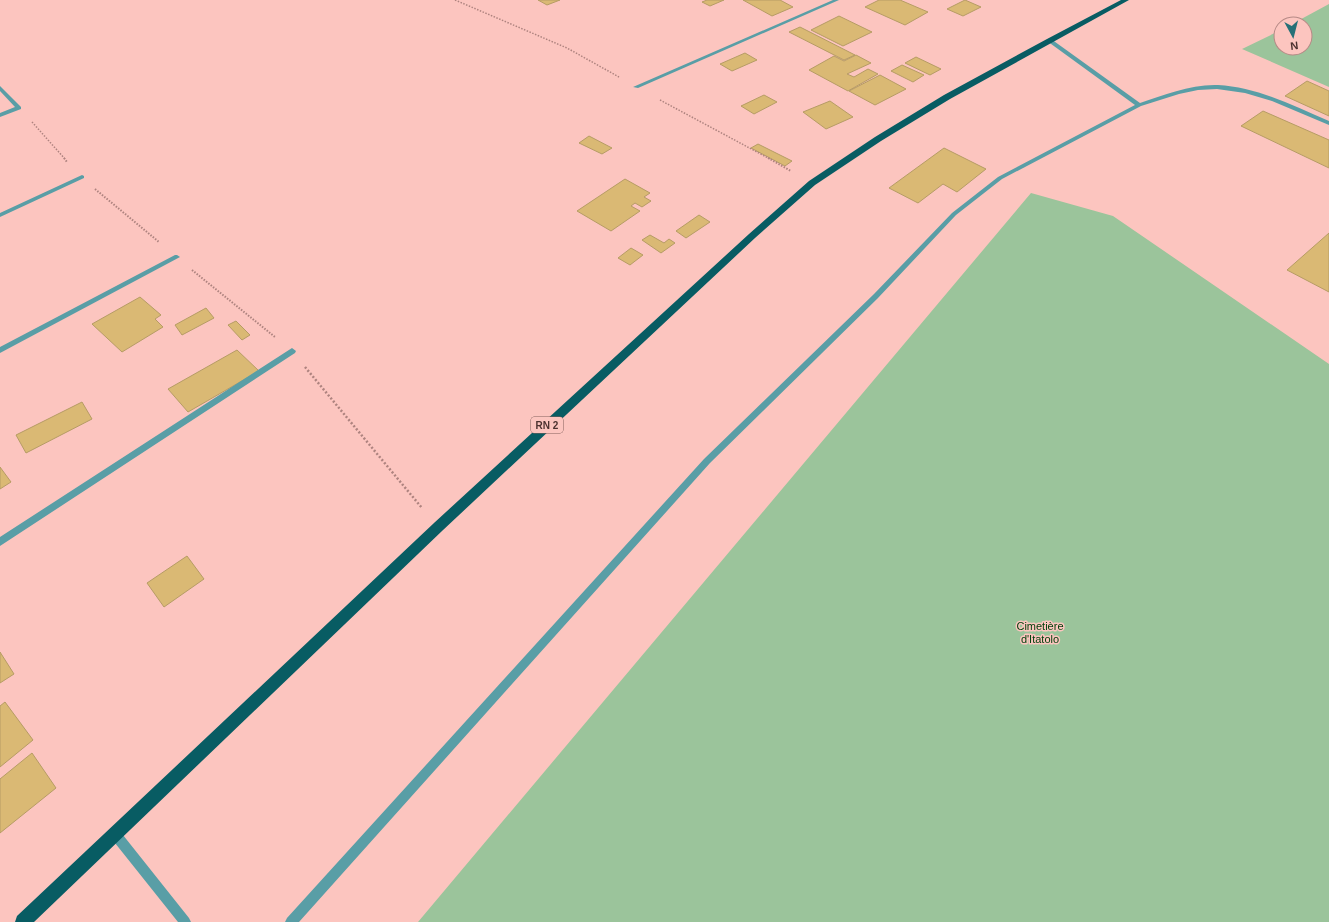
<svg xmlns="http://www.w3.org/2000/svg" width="1329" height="922" font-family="Arial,sans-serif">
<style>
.green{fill:#9bc49b}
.building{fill:#dab974;stroke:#b69c65}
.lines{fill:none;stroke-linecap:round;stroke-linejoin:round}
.path-far2{stroke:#ae837f;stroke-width:1.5;stroke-dasharray:1.5 1.5;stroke-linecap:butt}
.path-far1{stroke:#ae837f;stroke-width:2;stroke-dasharray:1.5 1.5;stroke-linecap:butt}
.path{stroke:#ae837f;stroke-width:2.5;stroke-dasharray:2 2;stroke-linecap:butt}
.service{fill:#599ea6;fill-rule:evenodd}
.minor{fill:#599ea6;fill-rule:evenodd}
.trunk{fill:#085c63;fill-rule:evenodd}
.labels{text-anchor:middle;stroke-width:3;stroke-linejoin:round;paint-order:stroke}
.shield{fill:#fcc5bf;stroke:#825e5b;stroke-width:1}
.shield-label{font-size:10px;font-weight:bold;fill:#4d3230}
.park-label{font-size:11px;fill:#01400c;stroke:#fcc5bf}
</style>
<rect width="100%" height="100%" fill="#fcc5bf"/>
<path class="green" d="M1329 4V87L1242 49 1281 30V48H1305V24H1292Z
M1031 193 1113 216 1329 364V922H418Z"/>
<path class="building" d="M538 0H560L547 5Z
M707 0H724L710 6 702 2Z
M743 0H780L793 7 772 16Z
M879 0H900L928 12 905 25 865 7Z
M965 0 981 7 963 16 947 9Z
M839 16 872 32 843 46 811 30Z
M800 27 855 55 844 60 789 32Z
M745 53 757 60 732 71 720 64Z
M856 55 871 63 847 74 854 77 868 69 878 74 848 91 809 70 834 56 844 61Z
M916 57 941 69 930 75 905 63Z
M902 65 924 75 913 82 891 71Z
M880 75 906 89 875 105 849 91Z
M1307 81 1329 91V116L1285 96Z
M764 95 777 102 754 114 741 106Z
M830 101 853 117 826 129 803 112Z
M1263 111 1329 140V168L1241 126Z
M589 136 612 148 602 154 579 143Z
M758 144 792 161 785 166 751 148Z
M944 148 986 169 957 192 943 184 918 203 889 188Z
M625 179 650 193 644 197 651 201 642 207 635 203 631 206 640 211 611 231 577 211Z
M699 215 710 222 686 238 676 231Z
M1329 233V292L1287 270Z
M650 235 664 243 669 239 675 243 661 253 642 240Z
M631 248 643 255 630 265 618 258Z
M140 297 161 315 155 319 163 327 122 352 92 324Z
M206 308 214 318 182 335 175 325Z
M236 321 250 335 242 340 228 325Z
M237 350 259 371 188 412 168 389Z
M82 402 92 419 26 453 16 435Z
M0 467 11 482 0 489Z
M187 556 204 579 164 607 147 583Z
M0 652 14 674 0 683Z
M5 702 33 740 0 767V706Z
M32 753 56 788 0 833V779Z"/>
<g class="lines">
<path class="path-far2" d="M455 0 567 48 619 77
M660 100 770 159
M32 122 65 159"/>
<path class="path-far1" d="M64 158 67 162
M768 158 791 171
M95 189 159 242
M192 270 275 337"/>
<path class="path" d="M305 367 422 508"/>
<path class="service" d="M1047 39H1051L1140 103C1164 95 1191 84 1218 85 1257 87 1294 106 1329 121V125L1272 101 1245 93 1217 89 1198 90 1179 94 1141 106 1002 179 956 215 878 298 710 463 299 922H285L287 918 704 459 874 294 952 213 998 177 1135 105 1047 41Z
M115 829 119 830 189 918 191 922H178L111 838 110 834 111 830Z"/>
<path class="minor" d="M833 0H839L638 88 633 87Z
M0 86 21 107V109L0 117V113L15 107 0 91Z
M82 175 84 176V178L0 217V213Z
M175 255H177L180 257 0 353V347Z
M292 348 296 351 295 353 0 546V537Z"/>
<path class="trunk" d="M1121 0H1129L950 99 881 141 815 185 755 238 442 531 34 922H15L17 916 434 523 749 234 809 181 875 137 944 95 1047 39Z"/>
</g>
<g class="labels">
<rect class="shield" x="531" y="417" width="32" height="16" rx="3"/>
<g class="shield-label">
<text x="547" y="429">RN 2</text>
</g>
<g class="park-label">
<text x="1040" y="630">Cimetière<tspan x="1040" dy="13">d'Itatolo</tspan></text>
</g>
</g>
<g transform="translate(1293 36) rotate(173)"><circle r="19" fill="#fcc5bf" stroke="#b68a86"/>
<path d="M0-3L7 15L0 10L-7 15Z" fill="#267077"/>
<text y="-6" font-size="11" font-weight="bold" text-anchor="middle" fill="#4d3230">N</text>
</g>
</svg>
